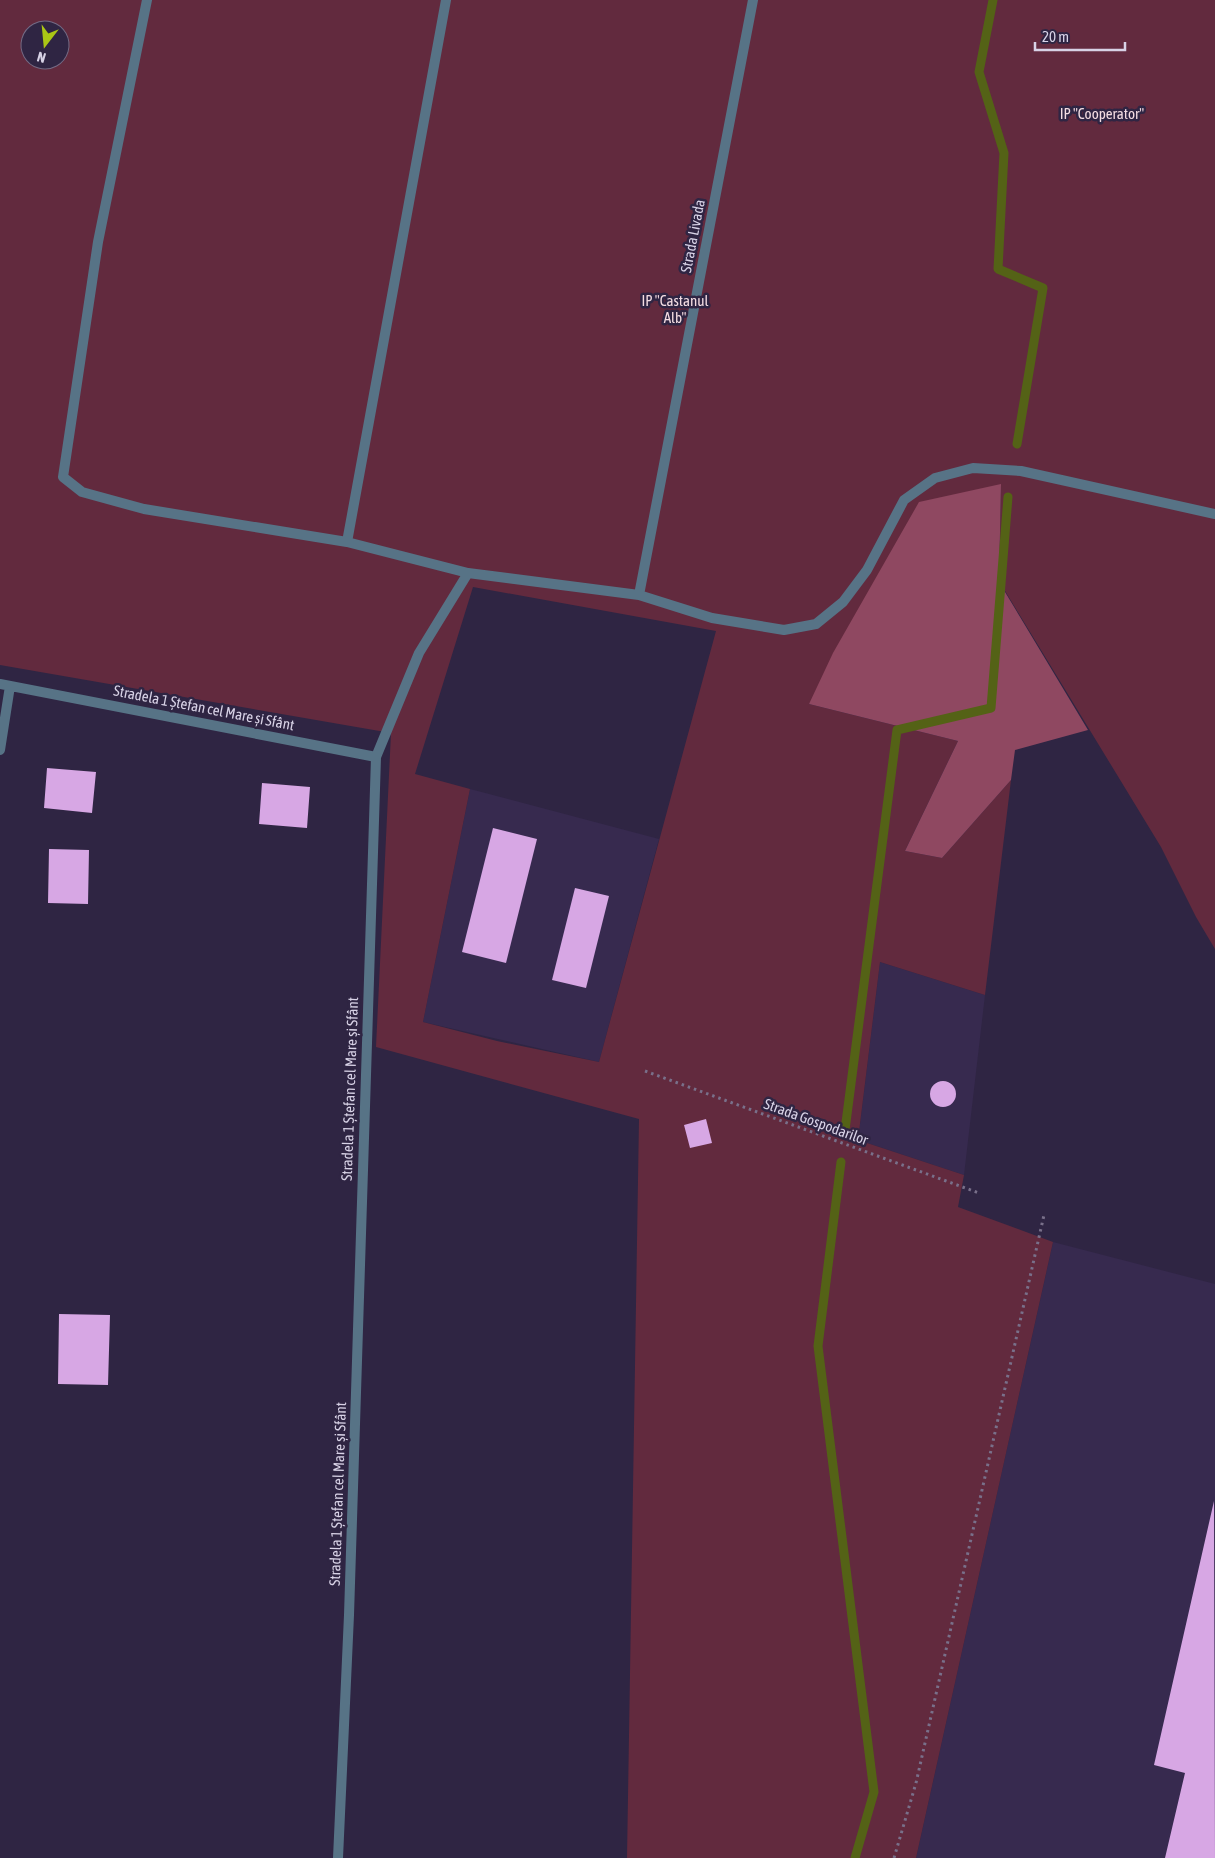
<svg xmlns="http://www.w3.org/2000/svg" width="1215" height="1858" font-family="'Asap Condensed',sans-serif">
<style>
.built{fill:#372a4f}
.green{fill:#622a3e;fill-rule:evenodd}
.forest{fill:#8f4861}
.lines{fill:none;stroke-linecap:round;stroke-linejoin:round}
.stream{stroke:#546216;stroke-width:9}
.building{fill:#d7a7e4}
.path{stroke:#79708a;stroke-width:3;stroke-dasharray:2.5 4;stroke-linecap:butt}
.minor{stroke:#577386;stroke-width:10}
.labels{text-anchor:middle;stroke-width:5;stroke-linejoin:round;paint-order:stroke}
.park-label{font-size:15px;fill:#f3dce2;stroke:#2f2543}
.street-label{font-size:15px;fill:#d8d2e6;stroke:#2f2543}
</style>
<rect width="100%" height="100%" fill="#2f2543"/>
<path class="built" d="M470 789 659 839 599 1062 423 1022Z
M880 962 985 995 964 1175 858 1140Z
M1053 1242 1215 1284V1858H916Z"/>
<path class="green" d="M0 0H1215V949L1196 917 1161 847 999 581 1001 485 809 704 958 741 905 851 942 858 1011 780 985 995 880 962 858 1140 964 1175 958 1207 1053 1242 916 1858H627L639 1119 376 1047 391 733 0 665ZM30 30H60V60H30ZM473 587 716 631 599 1062 497 1041 423 1022 470 789 415 774Z"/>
<path class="forest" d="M1001 484 999 582 1088 730 1015 750 1011 780 942 858 905 851 958 741 809 704 833 653 919 502Z"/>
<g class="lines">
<path class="stream" d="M993 0 979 72 1004 153 998 269 1043 288 1017 444
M845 1130 897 730 991 708 1008 497
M841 1162 818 1346 874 1792 855 1858"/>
</g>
<path class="building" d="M47 768 96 772 92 813 44 808Z
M262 783 310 787 307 828 259 824Z
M493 828 537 839 506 963 462 952Z
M49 849 89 850 88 904 48 903Z
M575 888 609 896 586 988 552 980Z
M930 1094a13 13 0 1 1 26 0a13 13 0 1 1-26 0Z
M706 1119 712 1143 690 1148 684 1125Z
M59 1314 110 1315 108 1385 58 1384Z
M1214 1501 1215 1858H1165L1185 1773 1154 1765Z"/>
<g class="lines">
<path class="path" d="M645 1071 979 1193
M894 1858 916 1783 1044 1215"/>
<path class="minor" d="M147 0 98 242 63 477 82 492 144 509 347 542 468 573 639 595 712 618 784 630 816 624 843 602 867 570 904 500 935 478 973 468 1021 471 1215 514
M347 542 446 0
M639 595 753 0
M0 684 376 757
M0 750 10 686
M338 1858 349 1615 376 757 419 653 468 573"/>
</g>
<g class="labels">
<g class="park-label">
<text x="1102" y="119">IP "Cooperator"</text>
<text x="675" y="306">IP "Castanul<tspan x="675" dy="17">Alb"</tspan></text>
</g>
<g class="street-label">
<text transform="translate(693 236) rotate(-79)" y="5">Strada Livada</text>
<text transform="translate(204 708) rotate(11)" y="5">Stradela 1 Ștefan cel Mare și Sfânt</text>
<text transform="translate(350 1089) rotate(-88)" y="5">Stradela 1 Ștefan cel Mare și Sfânt</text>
<text transform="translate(816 1122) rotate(20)" y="5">Strada Gospodarilor</text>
<text transform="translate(338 1494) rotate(-88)" y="5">Stradela 1 Ștefan cel Mare și Sfânt</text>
</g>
</g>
<g transform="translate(45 45) rotate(196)"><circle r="24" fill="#2f2543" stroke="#736a84"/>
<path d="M0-4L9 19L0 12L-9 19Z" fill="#abc615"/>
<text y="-8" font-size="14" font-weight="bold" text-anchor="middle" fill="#d8d2e6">N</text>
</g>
<path d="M1035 42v8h90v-8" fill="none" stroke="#d8d2e6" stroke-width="2.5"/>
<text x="1042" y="42" font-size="15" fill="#d8d2e6" stroke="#2f2543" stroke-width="4" paint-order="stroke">20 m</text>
</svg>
